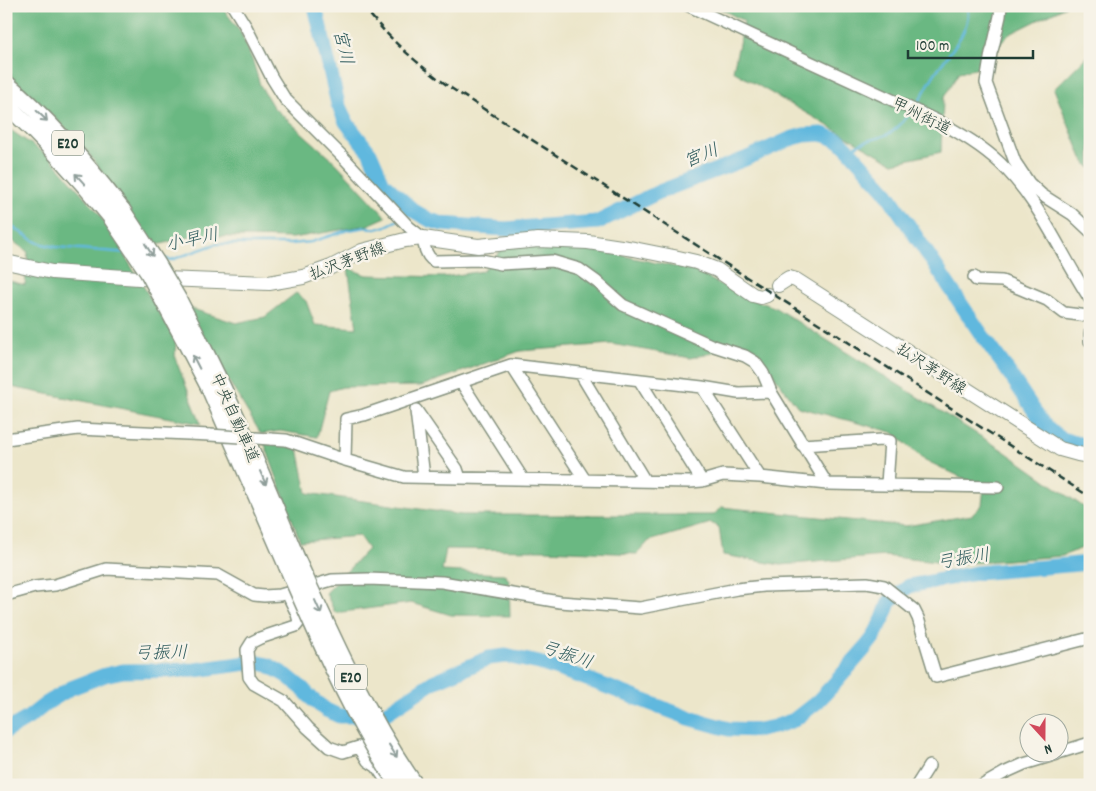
<svg xmlns="http://www.w3.org/2000/svg" width="1096" height="791" font-family="Dekko,'Klee One',sans-serif">
<style>
.forest{fill:#6bb882;stroke:#457a5b}
.lines{fill:none;stroke-linecap:round;stroke-linejoin:round}
.stream{stroke:#61b8de;stroke-width:2.5}
.river{stroke:#61b8de;stroke-width:15}
.minor-casing{stroke:#86927f;stroke-width:14}
.major-casing{stroke:#86927f;stroke-width:16}
.highway-casing{stroke:#86927f;stroke-width:19}
.minor{stroke:#fff;stroke-width:11}
.major{stroke:#fff;stroke-width:14}
.highway{stroke:#fff;stroke-width:16}
.rail{stroke:#1f3d34;stroke-width:2.5;stroke-dasharray:8 4;stroke-linecap:butt}
.minor-bridge-casing{stroke:#86927f;stroke-width:14;stroke-linecap:butt}
.highway-bridge-casing{stroke:#86927f;stroke-width:19;stroke-linecap:butt}
.minor-bridge{stroke:#fff;stroke-width:11}
.highway-bridge{stroke:#fff;stroke-width:16}
.oneway{stroke:#8f9e9a}
.labels{text-anchor:middle;stroke-width:5;stroke-linejoin:round;paint-order:stroke}
.shield{fill:#f7f3e8;stroke:#60746a;stroke-width:1}
.shield-label{font-size:15px;font-weight:bold;fill:#1f3d34}
.street-label{font-size:16px;fill:#1f3d34;stroke:#f7f3e8}
.water-label{font-size:18px;font-style:italic;fill:#305c5e;stroke:#f7f3e8}
</style>
<rect width="100%" height="100%" fill="#f7f3e8"/>
<filter id="ink" filterUnits="userSpaceOnUse"><feTurbulence type="fractalNoise" baseFrequency=".02" numOctaves="2"/><feDisplacementMap in="SourceGraphic" scale="10" xChannelSelector="R" yChannelSelector="G"/><feConvolveMatrix kernelMatrix="1 2 1 2 8 2 1 2 1" color-interpolation-filters="sRGB"/></filter>
<filter id="wash" filterUnits="userSpaceOnUse"><feTurbulence type="fractalNoise" baseFrequency=".0096" numOctaves="4" result="noise"/><feDisplacementMap in="SourceGraphic" scale="20" xChannelSelector="R" yChannelSelector="G"/><feGaussianBlur stdDeviation="1.12" result="paint"/><feColorMatrix in="noise" values="0 0 0 0 0 0 0 0 0 0 0 0 0 0 0 0 0 1.4 0 .05"/><feComposite in="paint" operator="in"/></filter>
<g filter="url(#wash)">
<rect width="100%" height="100%" fill="#ece6ca"/>
<path class="forest" d="M6 6H221L240 31 253 62 260 85 273 107 336 163 386 217 368 225 293 238 194 236 161 244 120 248 176 340 175 358 201 424 6 386V280L25 285 28 252 6 236V127L50 157 97 211 106 225 131 212 81 143 6 72Z
M715 6H1066L1008 35 980 68 959 72 943 99 941 152 893 163 733 71 744 21Z
M1090 53V168L1082 158 1054 89Z
M504 247H590L629 257 694 271 743 296 774 307 1004 451 1085 508 1090 516V545L1062 556 953 564 885 556 781 565 723 555 719 527 711 523 649 541 637 554 546 550 446 549 442 571 504 574 509 580 510 616 451 615 411 603 335 613 326 593 368 549 359 536 300 541 264 442 298 448 307 493 462 515H714L721 507 906 526 972 515 982 505 984 488 925 460 892 432 798 407 758 355 737 345 691 358 611 344 520 351 421 386 343 387 329 391 317 437 280 431 261 434 183 306 236 323 265 317 296 293 306 301 315 325 357 328 348 268 366 275 444 277 483 271Z"/>
<g class="lines">
<path class="stream" d="M915 107C924 95 929 81 938 69 949 53 973 28 967 6
M849 150C861 140 877 140 890 133 899 128 904 120 910 113
M403 217 414 211
M6 223 38 243 56 247 128 253
M161 258 171 260 216 244H290L311 242 348 230 367 227 375 229 384 227 398 220"/>
<path class="river" d="M315 6 338 104 346 122 370 153 383 183 414 211 430 220 443 224 505 229 598 222 659 192 745 159 790 139 804 135 822 134 840 141 849 150 885 190 979 331 1005 367 1043 424 1060 438 1071 442 1090 446
M6 731 28 718 47 703 71 688 105 675 123 671 195 670 255 662 268 665 287 676 303 689 313 700 326 710 339 716 383 715 433 682 489 658 506 656 539 663 584 678 689 718 729 729 759 730 774 727 794 720 817 702 835 683 866 647 873 638 883 619 889 602 909 586 976 573 1090 563"/>
</g>
</g>
<g filter="url(#ink)">
<g class="lines">
<defs>
<path id="minor" d="M233 6 246 27 272 78 285 99 343 157 409 227 423 238C424 247 426 257 434 261L481 260 501 264 552 261 579 269 597 282 623 305 711 345 745 356 755 362 763 373 771 392 827 484
M689 6 940 122C961 134 982 146 1000 163 1040 201 1060 253 1090 299
M1001 6 1000 16 993 47 991 53 986 83 1015 162 1029 183 1042 195 1072 214 1090 231
M974 277 976 280 1002 281 1047 300 1064 313 1088 316 1090 318
M1090 333V341
M511 365 585 480
M580 373 645 481
M640 381 702 481
M461 382 523 479
M702 387 760 477
M416 410 457 469 460 478
M416 411 424 477
M6 439 78 429 210 435
M270 439 286 440 345 460 404 477 690 482 702 481 723 475 760 477 827 484 998 487
M802 445 882 440 890 441 887 484
M345 460 346 419 364 415 511 365 702 387 738 393 771 392
M287 593 297 614 299 622 296 626 260 638 252 642 247 650 249 677 254 684 284 701 308 728 329 747 343 752 359 747 368 761 377 767 385 779
M6 595 35 587 55 585 106 569 218 575 254 595 264 596 280 595 332 580 368 579 442 582 560 602 640 608 737 589 764 586 867 583 884 586 914 610 918 618 936 677 1090 638
M1058 753 1090 743
M917 785 929 766
M983 785 1004 773 1024 764 1057 754"/>
<path id="major" d="M6 262 52 272 139 278 269 283 303 277 331 267 362 251 405 240 423 238 478 246 538 240 588 242 634 249 674 257 696 262 717 270 753 295 761 297 767 295
M778 285 789 278 796 280 1060 449 1078 454 1090 456"/>
<path id="highway" d="M6 83C50 120 87 164 122 210
M6 104C44 139 78 176 110 216
M198 338C236 411 267 487 298 562
M186 343 209 387 287 566"/>
</defs>
<use href="#minor" class="minor-casing"/>
<use href="#major" class="major-casing"/>
<use href="#highway" class="highway-casing"/>
<use href="#minor" class="minor"/>
<use href="#major" class="major"/>
<use href="#highway" class="highway"/>
<path class="rail" d="M363 6C388 38 418 65 451 88L1090 497"/>
<defs>
<path id="minor-bridge" d="M210 435 270 439"/>
<path id="highway-bridge" d="M122 210 158 265 178 299 198 338
M110 216 148 272 186 343
M298 562C333 639 367 716 415 785
M287 566C320 641 352 717 398 785"/>
</defs>
<use href="#minor-bridge" class="minor-bridge-casing"/>
<use href="#highway-bridge" class="highway-bridge-casing"/>
<use href="#minor-bridge" class="minor-bridge"/>
<use href="#highway-bridge" class="highway-bridge"/>
</g>
<defs><path id="oneway-shaft" d="M-6 0H5M1.5-3L5.5 0L1.5 3" fill="none" stroke-width="1.6" stroke-linecap="round" stroke-linejoin="round" transform="scale(1.25)"/></defs>
<g class="oneway">
<use href="#oneway-shaft" transform="translate(42 116) rotate(44)"/>
<use href="#oneway-shaft" transform="translate(80 179) rotate(-132)"/>
<use href="#oneway-shaft" transform="translate(149 250) rotate(58)"/>
<use href="#oneway-shaft" transform="translate(196 362) rotate(-117)"/>
<use href="#oneway-shaft" transform="translate(263 478) rotate(66)"/>
<use href="#oneway-shaft" transform="translate(318 607) rotate(66)"/>
<use href="#oneway-shaft" transform="translate(393 751) rotate(58)"/>
</g>
</g>
<g class="labels">
<g class="shield">
<rect x="52" y="130.5" width="32" height="25" rx="4"/>
<rect x="335" y="664.5" width="32" height="25" rx="4"/>
</g>
<g class="shield-label">
<text x="68" y="148">E20</text>
<text x="351" y="682">E20</text>
</g>
<g class="street-label">
<text transform="translate(922 115) rotate(26)" y="6">甲州街道</text>
<text transform="translate(347 260) rotate(-21)" y="6">払沢茅野線</text>
<text transform="translate(932 368) rotate(33)" y="6">払沢茅野線</text>
<text transform="translate(236 417) rotate(66)" y="6">中央自動車道</text>
</g>
<g class="water-label">
<text transform="translate(344 47) rotate(77)" y="6">宮川</text>
<text transform="translate(701 155) rotate(-22)" y="6">宮川</text>
<text transform="translate(192 239) rotate(-12)" y="6">小早川</text>
<text transform="translate(963 558) rotate(-9)" y="6">弓振川</text>
<text transform="translate(161 652) rotate(-1)" y="6">弓振川</text>
<text transform="translate(567 654) rotate(19)" y="6">弓振川</text>
</g>
</g>
<rect width="1096" height="791" fill="none" stroke="#f7f3e8" stroke-width="25"/>
<g transform="translate(1044 738) rotate(159)"><circle r="24" fill="#f7f3e8" stroke="#a1aaa0"/>
<path d="M0-4L9 19L0 12L-9 19Z" fill="#d1495b"/>
<text y="-8" font-size="14" font-weight="bold" text-anchor="middle" fill="#1f3d34">N</text>
</g>
<path d="M908 50v8h125v-8" fill="none" stroke="#1f3d34" stroke-width="2.5"/>
<text x="916" y="50" font-size="15" fill="#1f3d34" stroke="#f7f3e8" stroke-width="4" paint-order="stroke">100 m</text>
</svg>
